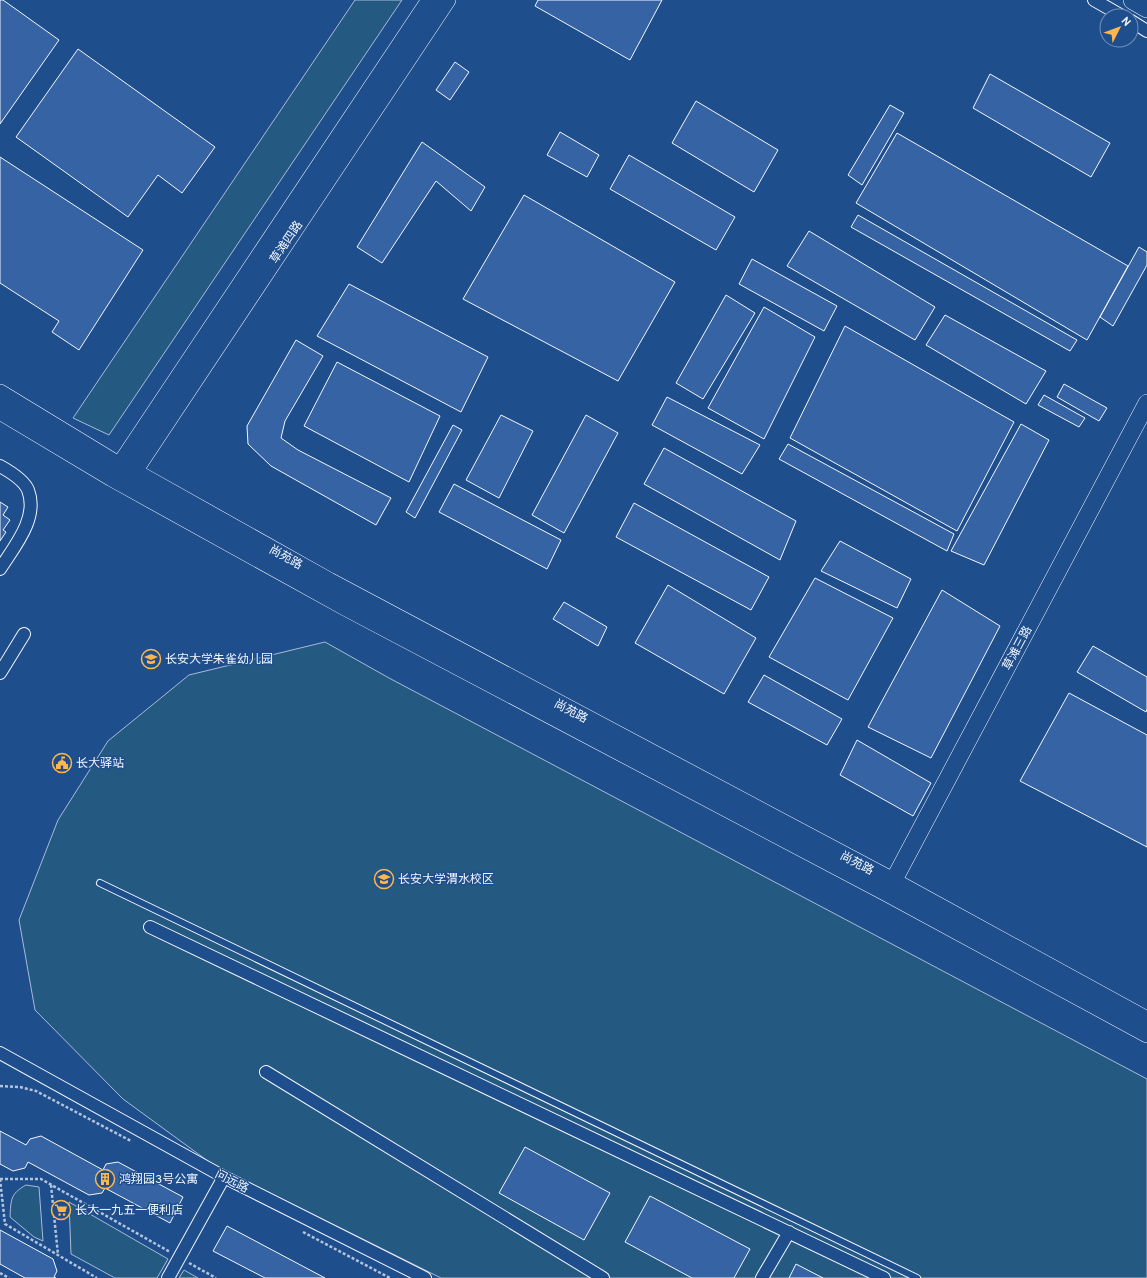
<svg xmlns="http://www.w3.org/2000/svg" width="1147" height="1278" font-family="Overpass,'Noto Sans SC',sans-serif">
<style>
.green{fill:#245a82;stroke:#a8bbd7}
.building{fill:#3563a3;stroke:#f2f6ff}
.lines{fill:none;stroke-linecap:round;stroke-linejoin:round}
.lane-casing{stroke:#f2f6ff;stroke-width:8}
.street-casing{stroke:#f2f6ff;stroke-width:14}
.secondary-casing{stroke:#f2f6ff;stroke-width:18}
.primary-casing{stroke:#f2f6ff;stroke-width:20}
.path{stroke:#b3c4dc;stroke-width:2.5;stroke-dasharray:3 2;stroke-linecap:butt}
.lane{stroke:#1f4e8c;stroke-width:6}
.street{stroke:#1f4e8c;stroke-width:12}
.secondary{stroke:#1f4e8c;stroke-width:17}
.primary{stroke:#1f4e8c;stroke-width:19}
.labels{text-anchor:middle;stroke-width:3;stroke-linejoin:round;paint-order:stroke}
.street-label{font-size:12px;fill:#f2f6ff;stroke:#1f4e8c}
.poi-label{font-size:12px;fill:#f2f6ff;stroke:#1f4e8c;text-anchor:start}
</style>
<rect width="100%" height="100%" fill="#1f4e8c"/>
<path class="green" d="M355 0H402L109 435 73 418Z
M325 642 389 678 1147 1079V1278H441L212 1164 123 1099 35 1010 19 920 58 820 108 741 189 675Z
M26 1185 39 1187 43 1241 34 1237 10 1217C11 1200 10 1194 26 1185Z
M69 1202 168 1259 157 1278H115L71 1254Z
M184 1270 198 1278H179Z"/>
<path class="building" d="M0 0H3L59 40 0 124Z
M538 0H662L630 60 535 6Z
M78 49 215 147 182 193 158 175 128 217 16 137Z
M455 62 469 72 450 100 436 90Z
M990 74 1110 143 1091 177 973 108Z
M696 101 778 150 754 192 672 143Z
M890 105 904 113 862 185 848 175Z
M560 132 599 155 587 177 547 155Z
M897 133 1128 266 1087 340 856 203Z
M422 142 485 187 471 211 436 181 382 263 357 247Z
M629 155 735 217 716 250 610 189Z
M0 157 143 250 79 350 52 332 59 321 0 283Z
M524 195 675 282 618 381 463 299Z
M858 215 1077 340 1070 351 851 227Z
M809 231 935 307 915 340 787 266Z
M1139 247 1147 252V265L1113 326 1100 317Z
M752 259 837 306 824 331 739 284Z
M349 284 488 357 461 412 317 336Z
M726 295 755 313 703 399 676 383Z
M764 307 815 337 764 439 708 408Z
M945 315 1046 371 1026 404 926 345Z
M845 326 1014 422 957 531 790 438Z
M296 340 323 356 285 421 281 438 298 450 391 498 376 525 271 466 248 444 247 426Z
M337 362 440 416 409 482 304 426Z
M1064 384 1107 408 1099 421 1057 397Z
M1044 395 1085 418 1079 427 1038 405Z
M667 397 760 445 742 474 652 425Z
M501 415 533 431 499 498 466 480Z
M586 415 618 433 564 533 532 515Z
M1021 424 1049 440 984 565 951 551Z
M453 425 462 430 415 518 406 512Z
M788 444 954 534 947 551 779 459Z
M664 448 796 521 780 560 644 484Z
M454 484 561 540 547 569 439 512Z
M0 502 8 507 3 515 10 520 3 530 6 532 0 541Z
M634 503 769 577 751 610 616 537Z
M840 541 911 579 897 608 821 571Z
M815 578 893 618 848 700 769 657Z
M668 585 756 638 724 694 635 643Z
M942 590 1000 626 931 758 868 727Z
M564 602 607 627 598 646 553 619Z
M1093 646 1147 677V709L1146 712 1077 672Z
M764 675 842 719 827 745 748 702Z
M1069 693 1147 735V847L1020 781Z
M857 740 931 783 913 816 840 775Z
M0 1131 26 1145 30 1139 41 1136 103 1170 106 1164 118 1162 183 1197 170 1223 105 1188 102 1193 89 1195 28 1162 25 1168 13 1171 0 1164Z
M525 1147 610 1193 584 1240 499 1193Z
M650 1196 750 1249 734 1278H692L625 1242Z
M227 1226 325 1278H265L213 1251Z
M0 1230 53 1259 57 1271 54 1277 56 1278H25L0 1264Z
M796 1264 823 1278H789Z"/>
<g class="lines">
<defs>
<path id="lane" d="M100 883 917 1278"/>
<path id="street" d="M1094 0 1122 16
M1131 21 1147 31
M0 466C9 471 24 480 28 490 39 518 14 547 0 569
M0 673 24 634
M150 927 884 1278
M0 1053 224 1177 425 1278
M266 1072 603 1278
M168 1278 224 1177
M762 1278 789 1232"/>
<path id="secondary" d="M0 393 120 466 133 471 329 581 893 881 1147 1020
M0 411 112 478 345 607 887 893 1147 1034
M114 474 430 0
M128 480 447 0
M888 891 1147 403"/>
<path id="primary" d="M1133 0 1147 8"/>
</defs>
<use href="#lane" class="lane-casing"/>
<use href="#street" class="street-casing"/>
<use href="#secondary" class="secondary-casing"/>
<use href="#primary" class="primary-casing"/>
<path class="path" d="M0 1086 20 1087 36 1091 131 1141
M0 1179H41L170 1252
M0 1179 5 1224 97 1278
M51 1185 58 1255
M303 1232 390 1278
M189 1263 216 1278
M0 1273 9 1278"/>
<use href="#lane" class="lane"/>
<use href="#street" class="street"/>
<use href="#secondary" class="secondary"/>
<use href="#primary" class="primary"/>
</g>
<defs>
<symbol id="school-ring" viewBox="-11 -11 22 22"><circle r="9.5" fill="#1f4e8c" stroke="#ffb74d" stroke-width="1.5"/><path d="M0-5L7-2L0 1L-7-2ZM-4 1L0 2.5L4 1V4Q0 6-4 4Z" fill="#ffb74d"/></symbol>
<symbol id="civic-ring" viewBox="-11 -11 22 22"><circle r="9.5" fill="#1f4e8c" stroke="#ffb74d" stroke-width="1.5"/><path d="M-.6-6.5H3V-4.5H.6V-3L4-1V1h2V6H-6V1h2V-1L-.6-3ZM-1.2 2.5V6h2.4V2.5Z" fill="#ffb74d"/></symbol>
<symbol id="university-ring" viewBox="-11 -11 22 22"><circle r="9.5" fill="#1f4e8c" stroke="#ffb74d" stroke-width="1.5"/><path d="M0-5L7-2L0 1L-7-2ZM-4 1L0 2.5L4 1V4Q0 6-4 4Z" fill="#ffb74d"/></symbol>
<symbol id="building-ring" viewBox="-11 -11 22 22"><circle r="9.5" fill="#1f4e8c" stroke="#ffb74d" stroke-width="1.5"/><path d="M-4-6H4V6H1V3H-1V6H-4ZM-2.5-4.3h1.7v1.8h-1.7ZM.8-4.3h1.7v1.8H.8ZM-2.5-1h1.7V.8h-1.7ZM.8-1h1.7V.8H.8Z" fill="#ffb74d"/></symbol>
<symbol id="supermarket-ring" viewBox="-11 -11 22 22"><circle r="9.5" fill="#1f4e8c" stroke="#ffb74d" stroke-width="1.5"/><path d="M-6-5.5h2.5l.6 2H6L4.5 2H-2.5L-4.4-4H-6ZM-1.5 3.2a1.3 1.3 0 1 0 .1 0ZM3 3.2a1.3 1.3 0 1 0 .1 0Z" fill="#ffb74d"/></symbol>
</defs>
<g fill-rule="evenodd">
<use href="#school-ring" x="140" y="648" width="22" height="22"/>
<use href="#civic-ring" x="51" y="752" width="22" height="22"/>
<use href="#university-ring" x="373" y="868" width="22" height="22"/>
<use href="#building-ring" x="94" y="1168" width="22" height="22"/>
<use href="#supermarket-ring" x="50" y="1199" width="22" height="22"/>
</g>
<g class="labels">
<g class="street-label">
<text transform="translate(286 242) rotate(-56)" y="4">草滩四路</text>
<text transform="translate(286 557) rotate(29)" y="4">尚苑路</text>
<text transform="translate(1017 648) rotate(-62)" y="4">草滩三路</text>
<text transform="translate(571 711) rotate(28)" y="4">尚苑路</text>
<text transform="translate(857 863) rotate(28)" y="4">尚苑路</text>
<text transform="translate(232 1181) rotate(27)" y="4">问远路</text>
</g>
<g class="poi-label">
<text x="165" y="663">长安大学朱雀幼儿园</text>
<text x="76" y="767">长大驿站</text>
<text x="398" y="883">长安大学渭水校区</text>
<text x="119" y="1183">鸿翔园3号公寓</text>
<text x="75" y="1214">长大一九五一便利店</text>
</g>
</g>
<g transform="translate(1119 28) rotate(48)"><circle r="19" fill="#1f4e8c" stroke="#7391ba"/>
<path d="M0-3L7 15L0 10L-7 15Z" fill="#ffb74d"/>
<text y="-6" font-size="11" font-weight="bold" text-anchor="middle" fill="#f2f6ff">N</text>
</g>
</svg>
